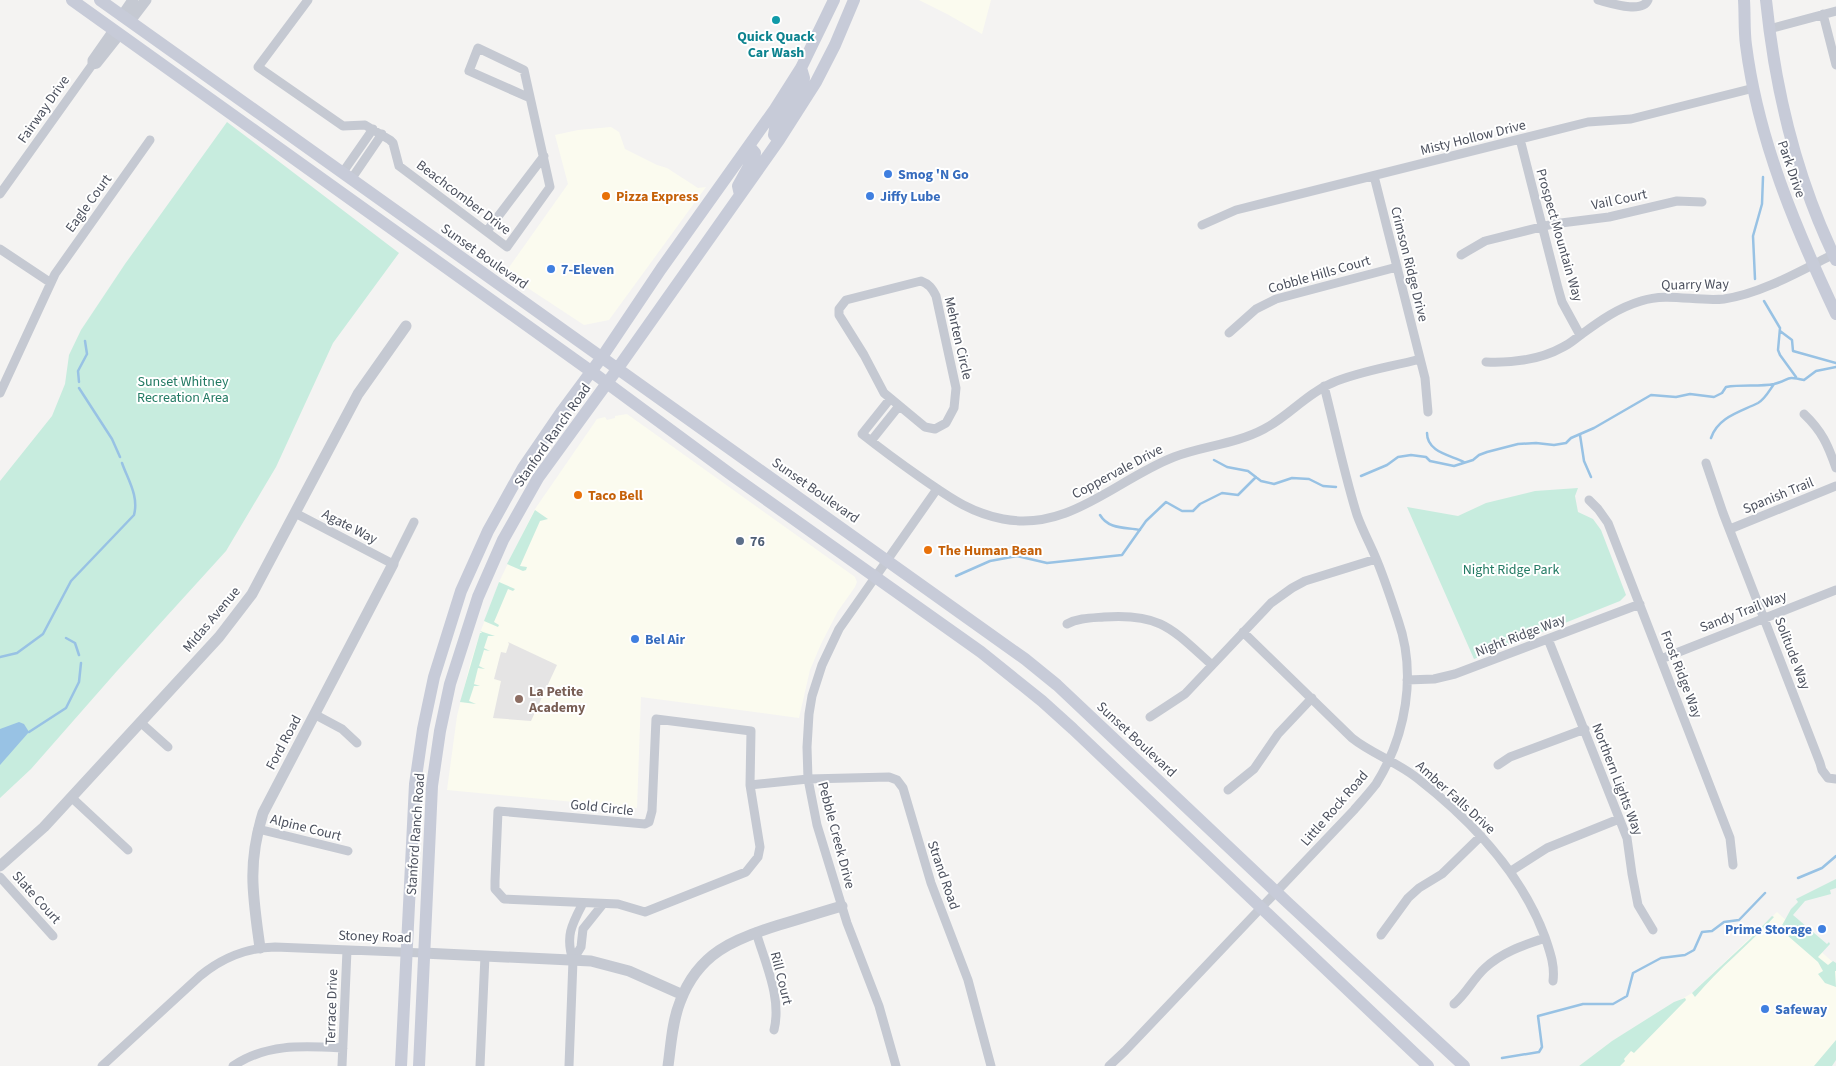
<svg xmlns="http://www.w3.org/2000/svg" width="1836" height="1066" font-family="'Source Sans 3',sans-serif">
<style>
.commercial{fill:#fbfbef}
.education{fill:#e5e4e4}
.green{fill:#c7ecde}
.water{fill:#98c2e4}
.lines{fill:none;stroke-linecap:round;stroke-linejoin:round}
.stream{stroke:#98c2e4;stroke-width:2.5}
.minor{stroke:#c5c9d2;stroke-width:9}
.tertiary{stroke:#c5c9d2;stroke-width:11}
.secondary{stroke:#c7cbd8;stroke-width:12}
.culture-dot{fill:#0f9aa8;stroke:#fff;stroke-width:2}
.shop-dot{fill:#3f7fe0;stroke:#fff;stroke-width:2}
.food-dot{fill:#e8710a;stroke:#fff;stroke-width:2}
.service-dot{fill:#5c6f8a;stroke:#fff;stroke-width:2}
.education-dot{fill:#8d6e63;stroke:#fff;stroke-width:2}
.labels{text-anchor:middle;stroke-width:4;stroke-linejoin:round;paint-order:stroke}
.culture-label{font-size:14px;font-weight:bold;fill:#0d838f;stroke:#fff}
.street-label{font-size:14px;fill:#4c515e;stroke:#fff}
.shop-label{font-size:14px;font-weight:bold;fill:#366cbe;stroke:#fff;text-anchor:start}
.food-label{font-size:14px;font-weight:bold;fill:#c56008;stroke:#fff;text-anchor:start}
.park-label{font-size:14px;fill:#227a63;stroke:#fff}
.service-label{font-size:14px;font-weight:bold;fill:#4e5e75;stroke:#fff;text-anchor:start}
.education-label{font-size:14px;font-weight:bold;fill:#785e54;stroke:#fff;text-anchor:start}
</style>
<rect width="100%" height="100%" fill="#f4f3f2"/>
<path class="commercial" d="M919 0H991L982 34 947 14Z
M611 127 619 132 625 149 657 165 667 168 698 188 706 187 609 320 584 325 505 273 568 184 555 135 578 130Z
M627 414 855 577 857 582 855 587 838 611 821 644 810 670 799 718 641 697 637 808 447 790 457 716 470 664 480 633 499 582 514 551 535 509 597 419 605 417 607 420 615 418V416Z
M1777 912 1836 965V1054L1829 1066H1579L1612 1041 1692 993Z"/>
<path class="education" d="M508 642 557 665 531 721 493 718 501 681 494 679 501 652 506 653 509 644Z"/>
<path class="green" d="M227 122 399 253 333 343 276 467 226 551 117 671 31 769 0 798V481L52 416 65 384 69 355 81 330 125 264Z
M1578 488 1575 496 1578 512 1593 519 1601 530 1626 595 1620 601 1474 659 1407 507 1458 516 1486 503 1535 491Z
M535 510 548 519 540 521 520 566 527 567 526 570 523 571 507 564Z
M499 582 515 589 513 591 508 589 494 622 499 625 498 627 484 621Z
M480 631 495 636H488L484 648 490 651 484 650 479 666 485 669 478 668 474 684 480 686H474L469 701 476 704 460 702 480 633H482Z
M1836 879V888L1830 890 1831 894 1805 901 1793 915 1827 944 1829 942 1830 944 1818 957 1828 965 1833 961 1836 963V971H1835L1836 987 1825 983 1818 974 1823 971 1818 962 1780 929 1791 909 1798 902 1796 899Z
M1772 916 1774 917C1749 945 1719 968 1695 997L1692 993 1749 940Z
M1685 998 1686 1000 1634 1053 1631 1051 1624 1059 1625 1061 1620 1066H1579L1612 1041 1674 1002Z
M1836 1040V1060L1832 1066H1814Z"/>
<path class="water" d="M19 722 24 724 29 732 0 765V729Z"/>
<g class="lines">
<path class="stream" d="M1755 279 1753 236 1762 204 1763 177
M1764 301 1780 328 1778 350 1780 355 1796 377
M1780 331 1792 340 1793 351 1836 363
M79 382 78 371 87 354 85 341
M79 388 112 439 120 457
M1427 433C1427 452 1450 455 1464 462
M1580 435 1584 461 1591 477
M1711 438C1718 417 1740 412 1758 403 1765 399 1769 391 1774 384
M1214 460 1227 467 1248 471 1261 481 1274 484 1292 478 1309 479 1323 486 1336 487
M1361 476 1387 465 1398 457 1411 455 1426 457 1430 461 1454 466 1473 460 1479 455 1487 452 1518 444 1536 443 1554 445 1566 443 1571 438 1594 428 1651 395 1676 397 1690 394 1714 397 1722 393 1726 387C1742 384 1759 387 1774 384 1791 380 1784 375 1804 380L1816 371 1836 367
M1100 515C1109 530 1126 527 1140 530
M956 576 990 561 1017 556 1047 563 1122 555 1146 521 1166 502 1182 511H1193L1200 504 1222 493 1238 495 1256 477
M66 638 75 643 79 655
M0 657 17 653 43 634 71 581 134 515C139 496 128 480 122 463
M29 732 66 708 79 682 81 663
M1798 878 1822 868 1836 856
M1502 1058 1539 1052 1542 1047 1538 1016 1583 1004H1613L1627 996 1633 973 1661 958 1685 955 1694 950 1702 932 1712 931 1724 922 1739 920 1765 893"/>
<path class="minor" d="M308 0 258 67 343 126 365 125 390 140 393 143 399 166 507 247 550 187 524 70 478 48 469 71 530 98
M1598 0C1610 3 1642 14 1648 0
M1823 14 1836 65
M1769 29 1836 11
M92 65 97 64 120 35
M1520 139 1558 288 1562 302 1580 335
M343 172 373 129
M1374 176 1425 378 1428 412
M352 178 382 134
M0 194 92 65V60L113 30
M1202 225 1236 210 1588 122 1631 119 1754 88
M487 231 544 156
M0 249 51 283
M1461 255 1485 241 1553 224 1609 217 1677 201 1702 202
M921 281C929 284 932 288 936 296L956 388 954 408 946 423 935 429 925 427 884 393 864 355 839 315V309L846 300Z
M1229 333 1256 309 1276 299 1397 267
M1486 362C1512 363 1540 360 1563 347 1570 344 1576 338 1582 334 1601 320 1618 308 1641 301 1668 292 1696 302 1724 299 1761 294 1802 270 1836 253
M0 393 55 274 150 140
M890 399 862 434C881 449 900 463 920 477 948 496 968 512 1003 519 1069 532 1117 479 1174 457 1203 446 1236 444 1264 429 1289 416 1306 394 1332 383 1360 371 1391 367 1420 359
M1804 414C1822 431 1828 445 1836 468
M871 441 899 406
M1706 463 1723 513 1820 763 1822 770 1828 778 1836 779
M1589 500 1598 509 1608 523 1730 838 1733 865
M295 513 393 564 414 522
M1730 529 1836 486
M1067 624C1078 618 1091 618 1104 617 1161 613 1172 629 1212 665
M1243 632 1352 738C1372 754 1397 762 1417 778 1471 820 1521 872 1545 937 1550 952 1555 965 1553 981
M1548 639 1627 838 1632 874 1638 905 1653 930
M1661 659 1836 590
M1407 680 1434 679 1455 674 1640 604
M314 714 342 729 357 743
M1150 717 1185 694 1271 603 1292 588 1305 581 1376 559
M656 719 751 731 750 785 760 847 758 857 746 872 645 912 618 904 504 899 495 889V881L498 811 645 824 649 822 652 811Z
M140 722 168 747
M1498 765 1510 757 1585 729
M750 785 808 779 889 777 897 780 903 788 931 883 968 980 991 1066
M1228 790 1254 769 1278 734 1312 698
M71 797 128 850
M258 829 348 851
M1511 871 1547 848 1619 819
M0 877 53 936
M583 903C572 924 565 936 573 960L581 947 583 929 603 904
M756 932C765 963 782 998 774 1030
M1381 935 1408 898 1419 888 1442 874 1481 836
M1454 1004C1466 994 1473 979 1485 968 1502 952 1524 945 1545 938
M102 1066 200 976C222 958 245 948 275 947L423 953
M233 1066C267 1043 304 1046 343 1048
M342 1066 347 950
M480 1066 485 956
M569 1066 573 960
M896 1066 879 1006 847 923 817 825 808 779 807 747 809 714 812 696 822 665 839 629 937 489
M1109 1066 1125 1051 1354 810C1361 802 1369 793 1376 784 1406 736 1417 674 1398 620 1391 599 1384 577 1375 556 1369 542 1362 529 1357 515 1344 473 1335 429 1324 386"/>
<path class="tertiary" d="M122 16 133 0
M130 21 146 0
M0 866 44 827 219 637 252 594 358 394 406 326
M260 948C253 896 247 865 263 813L393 564
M423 953 591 961 629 971 683 995
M668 1066C671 1045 672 1022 680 1002 698 953 734 939 779 925 800 919 821 912 842 906"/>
<path class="secondary" d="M72 0 592 372 733 476 981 652 1042 701 1073 729 1428 1066
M100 0 1025 659 1057 685 1288 903 1464 1066
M1744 0C1745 15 1744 31 1746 45 1758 140 1796 229 1836 314
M1766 0C1775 89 1797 180 1836 260
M779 140 774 135 775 129 803 83 804 78 801 68
M740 195 738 186 754 157 755 153 749 146
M401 1066 415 784 423 729 434 677 461 591 488 531 523 468 562 411 602 357 661 269 775 109 801 68 834 0
M419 1066 432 786 440 731 450 684 478 597 503 540 538 478 618 368 779 140 816 82 835 45 854 0"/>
</g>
<circle class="culture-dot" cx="776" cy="20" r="5"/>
<g class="shop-dot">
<circle cx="888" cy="174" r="5"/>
<circle cx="870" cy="196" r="5"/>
<circle cx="551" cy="269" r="5"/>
<circle cx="635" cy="639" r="5"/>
<circle cx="1822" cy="929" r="5"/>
<circle cx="1765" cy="1009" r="5"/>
</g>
<g class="food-dot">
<circle cx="606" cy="196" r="5"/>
<circle cx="578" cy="495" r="5"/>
<circle cx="928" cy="550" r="5"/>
</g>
<circle class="service-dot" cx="740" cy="541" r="5"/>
<circle class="education-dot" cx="519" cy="699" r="5"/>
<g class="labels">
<g class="culture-label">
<text x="776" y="41">Quick Quack<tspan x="776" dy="16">Car Wash</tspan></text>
</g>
<g class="street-label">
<text transform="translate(43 109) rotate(-55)" y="5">Fairway Drive</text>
<text transform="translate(1473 137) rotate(-14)" y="5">Misty Hollow Drive</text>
<text transform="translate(1792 169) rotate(71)" y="5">Park Drive</text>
<text transform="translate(464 197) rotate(37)" y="5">Beachcomber Drive</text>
<text transform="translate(1619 199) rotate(-12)" y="5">Vail Court</text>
<text transform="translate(88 203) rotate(-54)" y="5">Eagle Court</text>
<text transform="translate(1560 235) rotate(74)" y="5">Prospect Mountain Way</text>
<text transform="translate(485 256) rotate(35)" y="5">Sunset Boulevard</text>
<text transform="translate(1410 264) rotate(76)" y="5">Crimson Ridge Drive</text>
<text transform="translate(1319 274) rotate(-16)" y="5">Cobble Hills Court</text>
<text transform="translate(1695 284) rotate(-1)" y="5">Quarry Way</text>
<text transform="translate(959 338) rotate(77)" y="5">Mehrten Circle</text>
<text transform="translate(552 435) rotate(-55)" y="5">Stanford Ranch Road</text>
<text transform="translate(1117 471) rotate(-28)" y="5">Coppervale Drive</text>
<text transform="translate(816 490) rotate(35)" y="5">Sunset Boulevard</text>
<text transform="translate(1778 495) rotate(-22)" y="5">Spanish Trail</text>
<text transform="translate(350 526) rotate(27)" y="5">Agate Way</text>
<text transform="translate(1743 611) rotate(-21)" y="5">Sandy Trail Way</text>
<text transform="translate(211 619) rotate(-50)" y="5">Midas Avenue</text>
<text transform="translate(1520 635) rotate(-21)" y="5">Night Ridge Way</text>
<text transform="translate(1793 653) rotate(69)" y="5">Solitude Way</text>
<text transform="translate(1682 674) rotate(69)" y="5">Frost Ridge Way</text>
<text transform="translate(1137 739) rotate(43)" y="5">Sunset Boulevard</text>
<text transform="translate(283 742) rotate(-62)" y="5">Ford Road</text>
<text transform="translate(1618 779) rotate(69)" y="5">Northern Lights Way</text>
<text transform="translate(1456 797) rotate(42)" y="5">Amber Falls Drive</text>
<text transform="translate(602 807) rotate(6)" y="5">Gold Circle</text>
<text transform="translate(1334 808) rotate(-49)" y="5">Little Rock Road</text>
<text transform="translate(306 827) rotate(14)" y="5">Alpine Court</text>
<text transform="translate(415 834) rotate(-86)" y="5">Stanford Ranch Road</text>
<text transform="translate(837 835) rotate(75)" y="5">Pebble Creek Drive</text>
<text transform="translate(944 875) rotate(71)" y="5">Strand Road</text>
<text transform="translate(37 897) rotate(48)" y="5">Slate Court</text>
<text transform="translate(375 936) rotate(2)" y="5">Stoney Road</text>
<text transform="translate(782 978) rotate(76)" y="5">Rill Court</text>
<text transform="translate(331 1007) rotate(-88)" y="5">Terrace Drive</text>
</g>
<g class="shop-label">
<text x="898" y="179">Smog 'N Go</text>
<text x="880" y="201">Jiffy Lube</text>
<text x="561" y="274">7-Eleven</text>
<text x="645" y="644">Bel Air</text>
<text x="1812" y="934" text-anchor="end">Prime Storage</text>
<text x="1775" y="1014">Safeway</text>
</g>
<g class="food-label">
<text x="616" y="201">Pizza Express</text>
<text x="588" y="500">Taco Bell</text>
<text x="938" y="555">The Human Bean</text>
</g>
<g class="park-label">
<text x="183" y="386">Sunset Whitney<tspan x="183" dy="16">Recreation Area</tspan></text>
<text x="1511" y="574">Night Ridge Park</text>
</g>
<g class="service-label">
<text x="750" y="546">76</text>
</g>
<g class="education-label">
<text x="529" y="696">La Petite<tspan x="529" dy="16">Academy</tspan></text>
</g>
</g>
</svg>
